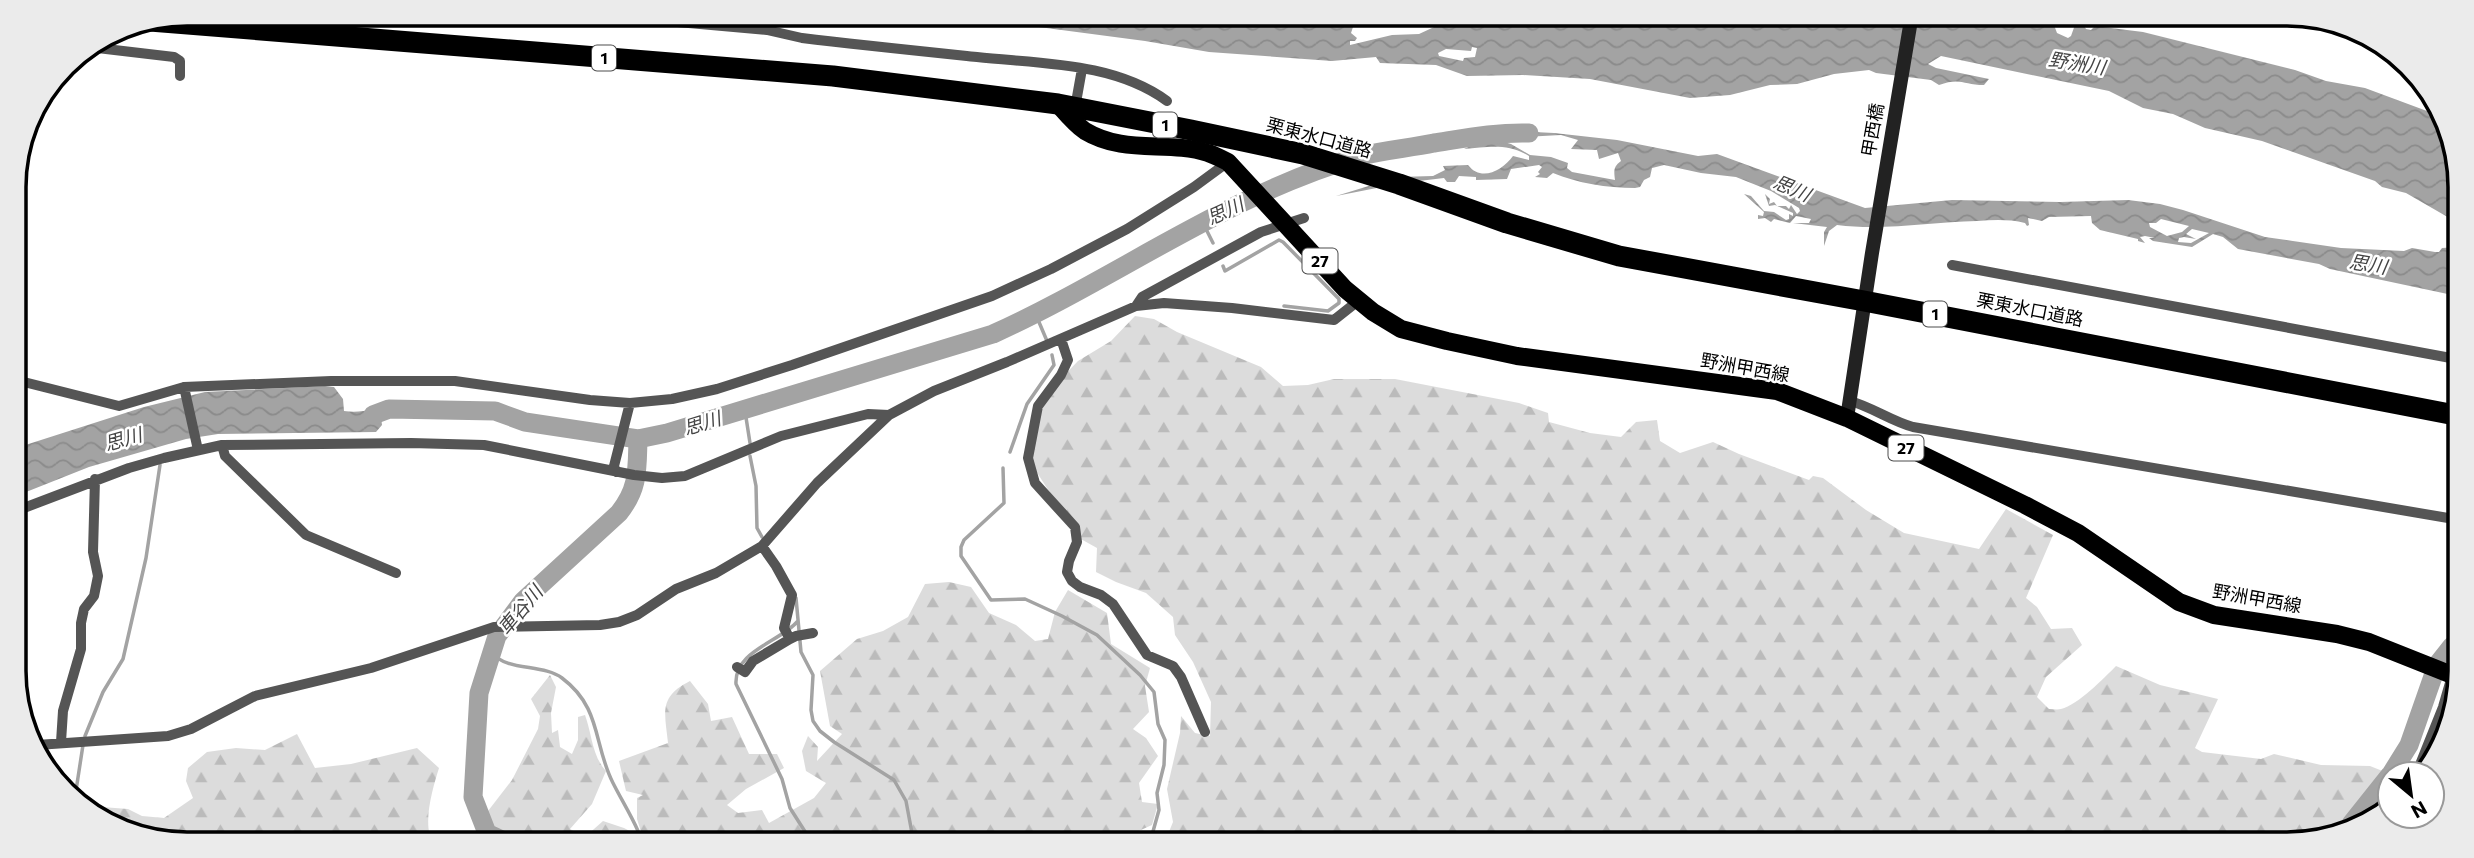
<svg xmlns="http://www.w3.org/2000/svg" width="2474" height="858" font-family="Commissioner,'Noto Sans JP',sans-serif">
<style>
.forest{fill:url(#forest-firs)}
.water{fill:url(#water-waves);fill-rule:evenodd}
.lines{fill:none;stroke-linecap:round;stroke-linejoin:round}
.stream{stroke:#a3a3a3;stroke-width:3.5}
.river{stroke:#a3a3a3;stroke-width:19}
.street{stroke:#555;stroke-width:10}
.secondary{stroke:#222;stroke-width:14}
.primary{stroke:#000;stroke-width:18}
.highway{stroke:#000;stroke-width:21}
.labels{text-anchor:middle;stroke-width:5;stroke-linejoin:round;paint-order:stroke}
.shield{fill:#fff;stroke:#4c4c4c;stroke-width:2}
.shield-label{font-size:16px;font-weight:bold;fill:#000}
.street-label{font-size:18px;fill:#000;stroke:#fff}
.water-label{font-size:19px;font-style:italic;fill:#444;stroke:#fff}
.rim{fill:none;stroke:#000;stroke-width:3.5}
</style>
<defs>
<pattern id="forest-firs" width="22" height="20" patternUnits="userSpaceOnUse" patternTransform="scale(1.75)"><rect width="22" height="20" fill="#dcdcdc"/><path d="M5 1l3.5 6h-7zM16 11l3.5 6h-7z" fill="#bbb"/></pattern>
<pattern id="water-waves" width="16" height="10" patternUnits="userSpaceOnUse" patternTransform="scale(1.75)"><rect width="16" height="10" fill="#a3a3a3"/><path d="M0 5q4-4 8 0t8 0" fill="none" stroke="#8b8b8b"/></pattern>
</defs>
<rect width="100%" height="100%" fill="#fff"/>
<path class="forest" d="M1135 316 1154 319 1177 332 1261 367 1283 386 1308 385 1334 379H1395L1519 403 1548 413 1549 422 1590 433 1621 437 1636 422 1657 420 1660 441 1680 453 1713 442 1739 454 1809 480 1813 476 1823 478 1866 510 1904 533 1979 549 2006 509 2053 535 2026 598 2037 607 2051 629 2072 628 2082 645 2046 677 2037 697 2049 709C2053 709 2057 710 2061 709 2078 705 2104 678 2116 666L2160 685 2218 699 2195 748 2202 752 2261 759 2274 754 2321 765 2370 766 2390 774V809L2370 816 2358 817 2298 844H1164L1173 822 1167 789 1180 733 1181 716 1195 733 1210 736 1211 702 1193 662 1175 635 1173 617 1146 593 1116 582 1096 572 1097 548 1079 538 1027 457 1031 425 1050 390 1078 361 1111 341Z
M949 582 971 587 989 613 1016 625 1035 641 1048 639 1055 612 1068 590 1107 613 1111 644 1150 668 1145 686 1149 712 1133 729 1146 738 1158 756 1139 783 1142 802 1158 804 1152 825 1132 834 1121 844H504L478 824 512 780 538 729 540 716 531 699 550 675 556 687 551 713 552 733 558 730 560 747 572 754 578 740V717L585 715C592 734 592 756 606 771L592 804 570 829 585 837 603 821 624 828 643 838 637 819V798L643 795 626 791 619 761 668 743C665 713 658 697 690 681L708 704 711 721 732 717 749 754H777L784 768 746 789 727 805 738 813 762 810 769 823 814 798 826 783 806 771 802 751 808 736 818 747 817 761 842 734 830 726 820 671 857 639 883 631 908 617 925 584Z
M2451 690V726L2417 774Z
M297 734 315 768 351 764 417 748 439 768C433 787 421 827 434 844H187L132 835 89 806 128 809 142 816 164 818 193 798 186 781 188 768 207 752 236 748 265 750Z"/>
<path class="water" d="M941 14H1356L1354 17 1358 23 1354 24 1351 33 1357 38 1355 41H1350V45L1392 35 1419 34 1445 22 1451 27C1470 22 1489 23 1507 17L1502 14H2030L2043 20 2051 17 2057 33 2068 38 2071 36 2076 22 2083 24 2086 29 2091 30 2095 26 2143 32 2295 70 2326 81 2365 88 2435 114 2458 164V223L2406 193 2382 187 2375 181 2262 141 2205 128 2173 114 2143 108 2109 91 1941 56 1928 64 1936 68 1989 79 1984 85C1964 85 1960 77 1939 85L1931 80 1876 73 1869 70 1834 74 1797 84 1770 85 1730 95 1690 98 1590 79 1523 75 1467 76 1436 65 1380 63 1376 57 1332 61 1209 52 1145 41ZM1472 47 1477 48 1475 57 1464 58 1463 61 1439 56 1438 53 1446 49 1471 51Z
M1515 131 1554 133 1617 140 1698 156 1717 154 1865 208 1952 200 2060 202 2128 200 2160 204 2183 210 2265 237 2341 248 2404 251 2412 248 2435 252H2439L2442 248 2457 247V296L2330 269 2319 264 2238 249 2223 237 2213 234 2192 247 2153 241 2149 238H2155L2145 236 2140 237 2145 243 2138 241V239L2100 230 2092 223 2091 216 2049 217 2042 221 2028 218 2029 225 2027 226 2025 223C2009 219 1993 220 1977 221 1930 222 1884 231 1837 225L1829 231 1824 246V232L1827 227 1793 223H1809L1811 219 1796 216 1790 223 1774 219 1771 222 1765 218 1758 219V215L1763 216 1764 212 1744 194 1751 196 1764 211 1774 212 1786 220 1789 219V214L1793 216V213L1775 205 1769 206 1765 194 1770 199 1769 204 1774 202 1777 206H1786L1789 209 1791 205 1797 214 1800 211 1799 208 1771 191 1736 177 1701 173 1664 165 1652 168 1650 177 1644 180 1640 187 1635 188C1607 188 1577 183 1553 173L1547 178 1535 177 1540 174 1538 172 1542 167 1539 165 1511 169 1507 179 1476 180V177L1459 176 1455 182H1447L1444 178 1402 183 1336 196 1398 177 1433 176 1445 170 1443 166 1468 165C1481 182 1502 171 1513 156L1529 160V156C1507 143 1489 147 1464 149L1473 145 1467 141 1478 143 1487 137 1511 144 1530 155 1551 157 1568 163 1567 168 1572 172 1615 180C1614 171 1613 167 1621 161L1618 153 1599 159 1597 150 1571 149 1578 140 1561 135 1522 137 1514 133 1504 134ZM2161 219 2189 226 2182 232 2167 236 2150 227 2149 223H2156ZM2192 229 2209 233 2191 243 2178 242 2179 238 2184 237 2196 239 2186 234Z
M325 386 334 387 343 399 344 411C364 414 382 406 400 409L381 417 382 425 376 432 218 434 186 439 89 467 16 496V448L144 407 205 392Z"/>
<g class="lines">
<path class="stream" d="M1205 220 1206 229 1213 243
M1223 266 1225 271 1279 240 1283 242 1339 299V303L1328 311 1284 306
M1036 315 1047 341
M745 411 750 443
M1010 452 1027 404 1054 365 1052 355
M750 456 756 486 757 528 762 537
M1003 468 1004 503 964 540 961 547V556L991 600 1025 599 1062 616 1097 635 1140 675 1154 692 1158 724 1165 740 1164 765 1157 793 1159 810 1152 835 1143 844
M796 598 801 652 813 675 811 710 813 721 820 731 834 742 894 780 906 801 914 844
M798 621C780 642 734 651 736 684L782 779 790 808 811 841
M492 653C506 671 544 664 562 678 602 708 593 744 613 783 621 799 631 815 638 831
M85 736 103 692 123 659 146 558 160 465
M75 797 83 745"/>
<path class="river" d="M373 415 389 409 495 411 525 422 638 439 667 433 993 334C1117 278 1228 194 1361 156 1384 150 1410 148 1434 143 1466 138 1497 132 1529 133
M2391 774 2409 745 2437 665 2452 646
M2351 824 2390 775
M505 844 502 840 487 833 473 797 479 693 497 636 523 601 619 513C639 488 637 469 638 439"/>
<path class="street" d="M588 14 767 30 802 38C860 45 919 51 977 57 1040 64 1114 62 1167 101
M344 22 407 14
M89 47 174 57 180 61V76
M1075 108 1082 69
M1952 265 2456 359
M1136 306 1142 297 1261 232 1304 218
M1061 339 1068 360 1061 375 1038 406 1028 458 1035 483 1075 527 1077 542 1069 561 1067 572 1072 581 1080 587 1101 595 1113 604 1147 655 1173 666 1181 677 1205 732
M16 380 119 406 184 387 331 381H455L590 400 630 403 672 399 717 389 792 365 992 296 1051 269 1127 229 1194 187 1228 162
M184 387 198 450
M1850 401C1872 407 1891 421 1913 427L2454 519
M222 445 225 456 306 535 396 573
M616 472 614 466 630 403
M16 511 129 468 164 458 222 445 411 443 484 445 634 475 662 478 685 476 781 436 868 414 889 415
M790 639 796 636 813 633
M737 667 745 672 753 661 790 639 784 628 792 595 776 566 762 546
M61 742 63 711 81 649V623L84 609 94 596 98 576 93 552 95 479
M37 745 168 736 191 729 255 696 371 668 494 627 600 625 619 622 637 615 676 589 716 573 762 546 817 483 889 415 934 391 1007 362 1136 306 1164 303 1232 308 1334 320 1358 301
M2417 772 2443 707 2452 676"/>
<path class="secondary" d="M1847 418 1872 253 1912 14"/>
<path class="primary" d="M1058 104C1066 113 1075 124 1085 131 1125 155 1167 140 1208 153 1215 155 1221 159 1228 162L1345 289 1373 312 1401 329 1447 341 1517 356 1777 391 1847 418 2025 505 2078 533 2179 602 2214 615 2337 634 2369 642 2452 675"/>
<path class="highway" d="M150 21 833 76 1058 104 1191 130 1303 154 1399 184 1507 223 1619 256 1864 301 2455 415"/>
</g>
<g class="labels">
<g class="shield">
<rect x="592" y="45.5" width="24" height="25" rx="5"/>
<rect x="1153" y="112.5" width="24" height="25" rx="5"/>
<rect x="1302.5" y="248.5" width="35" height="25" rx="5"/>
<rect x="1923" y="301.5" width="24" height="25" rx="5"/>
<rect x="1888.5" y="435.5" width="35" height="25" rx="5"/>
</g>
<g class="shield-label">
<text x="604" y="64">1</text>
<text x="1165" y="131">1</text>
<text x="1320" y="267">27</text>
<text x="1935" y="320">1</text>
<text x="1906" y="454">27</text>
</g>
<g class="street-label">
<text transform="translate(1873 130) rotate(-80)" y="6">甲西橋</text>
<text transform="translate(1319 138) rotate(15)" y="6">栗東水口道路</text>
<text transform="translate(2030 310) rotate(11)" y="6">栗東水口道路</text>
<text transform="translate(1745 368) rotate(10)" y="6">野洲甲西線</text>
<text transform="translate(2257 599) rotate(10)" y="6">野洲甲西線</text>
</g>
<g class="water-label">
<text transform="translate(2077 63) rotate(9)" y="7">野洲川</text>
<text transform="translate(1792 188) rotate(23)" y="7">思川</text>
<text transform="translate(1225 211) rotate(-25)" y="7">思川</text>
<text transform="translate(2368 264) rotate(9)" y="7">思川</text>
<text transform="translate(702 423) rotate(-17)" y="7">思川</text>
<text transform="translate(123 439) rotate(-16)" y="7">思川</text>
<text transform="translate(520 610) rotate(-50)" y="7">車谷川</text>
</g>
</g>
<path d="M0 0H2474V858H0ZM187 26H2287A161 161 0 0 1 2448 187V671A161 161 0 0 1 2287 832H187A161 161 0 0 1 26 671V187A161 161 0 0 1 187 26Z" fill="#ebebeb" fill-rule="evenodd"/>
<path class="rim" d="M187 26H2287A161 161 0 0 1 2448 187V671A161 161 0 0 1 2287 832H187A161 161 0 0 1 26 671V187A161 161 0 0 1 187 26Z"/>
<g transform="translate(2411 795) rotate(151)"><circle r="33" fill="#ffffff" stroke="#999999" stroke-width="2"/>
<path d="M0-5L12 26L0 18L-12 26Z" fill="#000000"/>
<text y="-10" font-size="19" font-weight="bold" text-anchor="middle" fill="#000000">N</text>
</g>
</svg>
